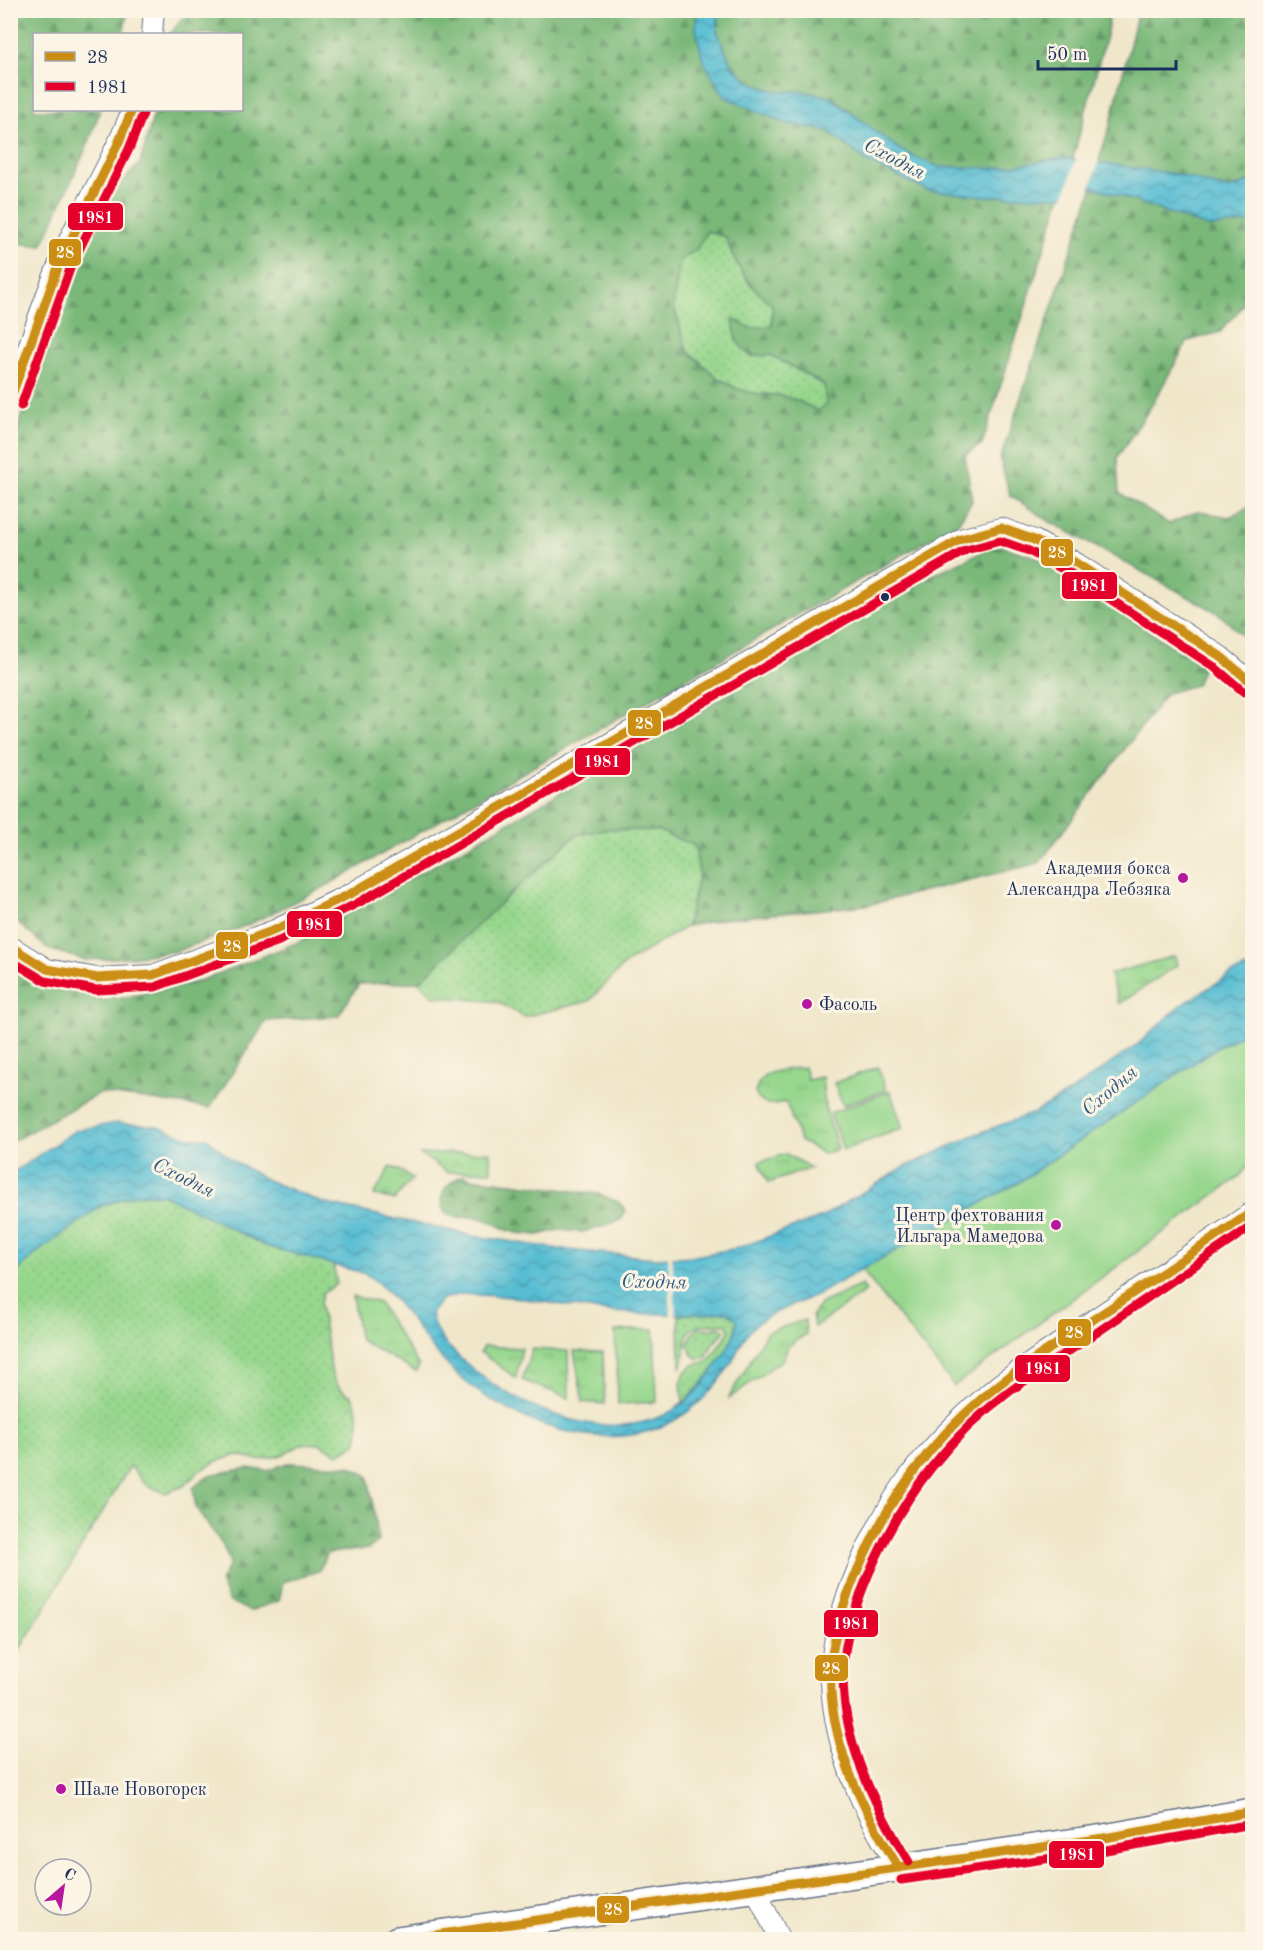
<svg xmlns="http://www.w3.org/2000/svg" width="1263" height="1950" font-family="'Old Standard TT',serif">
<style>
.grass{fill:url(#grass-dots);stroke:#598376;stroke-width:1.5}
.forest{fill:url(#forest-firs);stroke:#4a746b;stroke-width:1.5;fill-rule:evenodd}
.park{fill:url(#park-tufts);stroke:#598376;stroke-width:1.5}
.pitch{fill:#97d78d;stroke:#598376;stroke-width:1.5}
.water{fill:url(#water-waves);stroke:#387698;stroke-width:1.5;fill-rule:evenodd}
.pier{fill:#f0e7ca}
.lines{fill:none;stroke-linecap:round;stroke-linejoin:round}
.street-casing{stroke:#666f84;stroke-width:22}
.secondary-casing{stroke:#666f84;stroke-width:30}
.street{stroke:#fff;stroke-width:20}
.secondary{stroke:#fff;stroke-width:27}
.bus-1-casing{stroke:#fcf5e5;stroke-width:14}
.bus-2-casing{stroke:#fcf5e5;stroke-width:14}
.bus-1{stroke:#cb8e13;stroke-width:9}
.bus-2{stroke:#e4002b;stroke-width:9}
.bus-dot{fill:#1b2f5e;stroke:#fcf5e5;stroke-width:2}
.poi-dot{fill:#b5179e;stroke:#fcf5e5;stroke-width:2}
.labels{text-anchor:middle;stroke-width:6;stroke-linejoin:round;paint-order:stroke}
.poi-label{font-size:18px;fill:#1b2f5e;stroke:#fcf5e5;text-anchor:end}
.water-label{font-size:20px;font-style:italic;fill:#2d5a81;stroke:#fcf5e5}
.line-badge{stroke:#fcf5e5;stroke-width:2}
.badge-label{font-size:16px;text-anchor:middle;font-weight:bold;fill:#fff}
</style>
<defs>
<pattern id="grass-dots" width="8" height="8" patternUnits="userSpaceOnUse" patternTransform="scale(1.5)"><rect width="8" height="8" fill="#97d78d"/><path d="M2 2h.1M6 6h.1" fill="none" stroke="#82b97c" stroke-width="1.8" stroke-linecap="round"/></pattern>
<pattern id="forest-firs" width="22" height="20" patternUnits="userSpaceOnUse" patternTransform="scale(1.5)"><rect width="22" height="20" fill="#79b878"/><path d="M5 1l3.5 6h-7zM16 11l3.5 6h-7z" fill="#629666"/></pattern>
<pattern id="park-tufts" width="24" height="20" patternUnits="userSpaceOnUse" patternTransform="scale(1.5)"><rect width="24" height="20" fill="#97d78d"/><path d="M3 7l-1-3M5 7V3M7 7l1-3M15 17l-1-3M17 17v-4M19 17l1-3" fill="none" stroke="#82b97c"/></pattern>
<pattern id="water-waves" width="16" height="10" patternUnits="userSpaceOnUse" patternTransform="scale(1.5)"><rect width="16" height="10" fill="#56bdd3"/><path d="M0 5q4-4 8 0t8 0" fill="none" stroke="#469aae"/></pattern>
</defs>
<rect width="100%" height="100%" fill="#fcf5e5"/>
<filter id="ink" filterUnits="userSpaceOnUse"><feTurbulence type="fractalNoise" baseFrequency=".0167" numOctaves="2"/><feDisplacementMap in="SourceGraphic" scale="12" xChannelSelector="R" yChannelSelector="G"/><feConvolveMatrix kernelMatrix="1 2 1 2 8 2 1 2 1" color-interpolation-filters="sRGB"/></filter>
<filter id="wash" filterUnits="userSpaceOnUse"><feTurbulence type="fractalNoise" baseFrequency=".008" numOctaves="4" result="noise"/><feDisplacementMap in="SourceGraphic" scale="24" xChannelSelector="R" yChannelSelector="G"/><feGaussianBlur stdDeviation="1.35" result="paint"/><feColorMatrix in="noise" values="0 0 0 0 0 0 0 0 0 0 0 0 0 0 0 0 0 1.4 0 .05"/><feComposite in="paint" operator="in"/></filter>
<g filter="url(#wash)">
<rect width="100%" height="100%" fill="#f0e7ca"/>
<path class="grass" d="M707 231 726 237C734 264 750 287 772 305V326L751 328 733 320 750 356 771 355 824 385 826 404 818 412 799 401 778 395 758 394 737 389 718 378 687 350 673 304 680 261 697 249Z
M609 829 659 831 695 846 699 874 687 926 626 963 589 1001 524 1017 498 1002 434 996 419 982 509 895 576 835Z
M137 1194H163L266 1246 333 1264 337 1284 323 1293 320 1303 332 1374C336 1385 340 1391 352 1396 359 1411 361 1428 356 1444L338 1454 320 1444 300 1445 281 1456 258 1460 237 1455 217 1461 199 1471 184 1486 165 1493 145 1484 130 1466 11 1664V1276L39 1251 103 1205Z
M724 1312 729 1313 737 1320C736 1347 702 1385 683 1403L681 1382 685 1372 693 1365 708 1361 729 1332 727 1325C719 1322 716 1325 708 1325 675 1326 692 1349 680 1367L679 1315Z
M720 1327 724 1330V1332L712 1345 706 1357 699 1359 692 1355 688 1345 691 1335 699 1328 712 1329Z"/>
<path class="forest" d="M11 10 128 11 123 34H34V110H100L90 139 42 246 16 243 11 253Z
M188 11H697L696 29 785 123 828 131 868 162 984 196H1061L982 444 965 455 972 501 958 523 326 886 250 924 177 951 130 957 85 960 48 949 11 917V450L58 296 105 201 140 163 155 110H242V34H170ZM707 231 726 237C735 266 749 286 772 305V326L751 328 733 319 736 341 750 356 771 355 824 385 826 404 818 411 799 401 778 395 758 394 737 389 718 378 687 350 673 304 680 261 697 249Z
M719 11H1110L1107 32 1073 158 1043 160 1032 164 997 168 940 167 919 159 899 149 856 118 840 103 799 91 788 92 766 89 747 80 731 64 717 31Z
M1138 11H1252V180L1237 187 1226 189 1175 174 1098 163 1110 126Z
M1093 186 1208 227 1252 222V290L1240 309 1220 332 1188 341 1150 408 1117 458 1119 493 1169 524 1198 511 1229 517 1252 505V644L1218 613 1049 521 1010 495 1000 459Z
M997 545 1036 557 1203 666 1196 685 1167 693 1039 863 867 905 723 919 687 926 699 874 695 846 659 831 609 829 576 835 509 895 419 982 359 984 338 1016 266 1021 210 1108 100 1093 11 1142V963L55 990 122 998 197 982 299 942 491 833 930 576Z
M464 1175 470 1178 598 1194 618 1202 625 1209 622 1219 602 1227 582 1232 559 1230 538 1235 517 1233 507 1230 487 1220 476 1217H455L444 1212C438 1191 446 1184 464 1175Z
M287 1463 350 1466 368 1476 379 1541 368 1549 328 1553 319 1571 283 1582 279 1601 249 1611 229 1601 220 1582 230 1563 222 1544 196 1508 193 1488 209 1475 248 1468 267 1471Z"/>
<path class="park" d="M1175 956 1177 965 1119 1004 1110 974Z
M804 1067 808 1080 822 1077 825 1107 838 1149 824 1154 800 1141 786 1102C772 1105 762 1108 755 1093 761 1067 782 1071 804 1067Z
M490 1152 491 1171 447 1172 420 1154Z
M786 1154 811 1168 768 1183 759 1162Z
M391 1166 413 1178 394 1200 374 1195Z
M862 1285 866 1291 814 1327 812 1315 821 1303Z
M352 1296 379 1303 419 1366 416 1372 360 1340Z
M805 1320 806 1334 789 1345 782 1360 728 1399 767 1332Z
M484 1346 522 1348 516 1378 480 1352Z
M532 1349 568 1351 569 1398 522 1380Z
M574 1351 603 1352 605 1404 583 1402Z"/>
<path class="pitch" d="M1252 1029V1160L1240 1176 954 1386 861 1269 1019 1182 1215 1049Z
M878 1067 886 1090 843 1105 834 1083Z
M890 1091 903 1128 843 1150 830 1113Z
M654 1329 657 1402 618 1404 615 1331Z"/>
<path class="water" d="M697 11H719L717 31 731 64 747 80 766 89 788 92 799 91 830 97 899 149 919 159 940 167 997 168 1065 158 1175 174 1226 189 1237 187 1252 180V222L1208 227 1093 186 1061 196H984L927 190 868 162 828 131 785 123 725 97 703 61 696 29Z
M1252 966V1029L1215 1049 1019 1182 818 1294C800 1303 766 1314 753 1327 744 1336 738 1350 732 1362 719 1382 703 1402 683 1415 612 1463 506 1423 451 1369 420 1339 402 1298 366 1274L266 1246 163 1194H137L103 1205 39 1251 11 1276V1174L76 1130 117 1123 157 1126 189 1138H207L232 1160 267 1180 323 1203 474 1236 559 1249 656 1258 695 1256 738 1248 822 1217 903 1168 976 1134 1034 1113 1068 1093 1137 1045 1181 1005 1233 973ZM463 1294 513 1297 601 1311 640 1314H704L724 1312 729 1313 737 1320C736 1339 721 1358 711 1373 696 1394 676 1413 651 1420 587 1440 504 1400 459 1357 444 1343 433 1332 431 1312L442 1299Z"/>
<path class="pier" d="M1077 156 1099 160 1089 191 1064 198Z
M672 1254 676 1318H671L668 1255Z"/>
</g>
<g filter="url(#ink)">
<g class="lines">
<defs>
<path id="street" d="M152 34 154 10
M10 402C28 348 45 294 68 242 89 197 115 156 132 110
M10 946 47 969 97 978 153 975 275 930 352 893 961 539 1001 528 1034 540 1076 563 1220 656 1252 683
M899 1868C863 1813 834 1749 831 1682 828 1617 877 1516 917 1466 942 1435 971 1408 1001 1383L1252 1212
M755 1889 780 1940"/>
<path id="secondary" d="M397 1940 1104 1838 1252 1812"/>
</defs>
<use href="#street" class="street-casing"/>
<use href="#secondary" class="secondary-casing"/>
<use href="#street" class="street"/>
<use href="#secondary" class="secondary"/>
<defs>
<path id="bus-1" d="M10 400 60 262 118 144 132 110
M10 946 47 969 97 978 153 975 275 930 352 893 961 539 1001 528 1034 540 1076 563 1220 656 1252 683
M899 1868C860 1806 823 1731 832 1655 837 1621 849 1587 864 1556 895 1488 941 1429 1001 1383 1030 1360 1063 1341 1094 1319 1147 1284 1199 1248 1252 1212
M400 1940 1104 1838 1252 1812"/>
<path id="bus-2" d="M21 406 71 266 129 149 143 114
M10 960 45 981 96 990 155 987 279 941 358 903 966 550 1000 541 1029 551 1070 573 1213 666 1244 692
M909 1862C872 1802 837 1731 844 1659 848 1624 861 1590 875 1560 905 1494 951 1435 1009 1392 1039 1370 1069 1351 1099 1331 1150 1296 1201 1261 1252 1226
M901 1880 1106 1850 1252 1824"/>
</defs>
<use href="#bus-1" class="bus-1-casing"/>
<use href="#bus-2" class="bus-2-casing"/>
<use href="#bus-1" class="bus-1"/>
<use href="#bus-2" class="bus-2"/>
</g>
</g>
<circle class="bus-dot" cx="885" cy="597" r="5"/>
<g class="poi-dot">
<circle cx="1183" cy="878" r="6"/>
<circle cx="807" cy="1004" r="6"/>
<circle cx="1056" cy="1225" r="6"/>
<circle cx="61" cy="1789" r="6"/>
</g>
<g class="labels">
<g class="poi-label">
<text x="1171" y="874">Академия бокса<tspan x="1171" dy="21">Александра Лебзяка</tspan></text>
<text x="819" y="1010" text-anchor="start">Фасоль</text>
<text x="1044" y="1221">Центр фехтования<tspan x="1044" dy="21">Ильгара Мамедова</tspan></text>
<text x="73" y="1795" text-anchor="start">Шале Новогорск</text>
</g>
<g class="water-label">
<text transform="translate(895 158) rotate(28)" y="7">Сходня</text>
<text transform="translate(1109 1090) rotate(-40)" y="7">Сходня</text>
<text transform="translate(184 1177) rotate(26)" y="7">Сходня</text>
<text transform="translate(654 1281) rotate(1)" y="7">Сходня</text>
</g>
</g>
<g class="line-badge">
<rect x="67" y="202" width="57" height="29" rx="6" fill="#e4002b"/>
<rect x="48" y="238" width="34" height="29" rx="6" fill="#cb8e13"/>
<rect x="1040" y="538" width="34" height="29" rx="6" fill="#cb8e13"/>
<rect x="1061" y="571" width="57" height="29" rx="6" fill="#e4002b"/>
<rect x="627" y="709" width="35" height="28" rx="6" fill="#cb8e13"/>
<rect x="574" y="747" width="57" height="29" rx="6" fill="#e4002b"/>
<rect x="286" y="910" width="57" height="28" rx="6" fill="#e4002b"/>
<rect x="215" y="931" width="34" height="29" rx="6" fill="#cb8e13"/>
<rect x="1057" y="1318" width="35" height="29" rx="6" fill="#cb8e13"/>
<rect x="1014" y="1354" width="57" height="29" rx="6" fill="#e4002b"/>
<rect x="823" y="1609" width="56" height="29" rx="6" fill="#e4002b"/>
<rect x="814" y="1654" width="35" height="28" rx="6" fill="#cb8e13"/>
<rect x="1048" y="1840" width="57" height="29" rx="6" fill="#e4002b"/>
<rect x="596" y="1895" width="34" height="29" rx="6" fill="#cb8e13"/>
</g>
<g class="badge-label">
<text x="95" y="223">1981</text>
<text x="65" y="258">28</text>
<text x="1057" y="558">28</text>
<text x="1089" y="591">1981</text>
<text x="644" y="729">28</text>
<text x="602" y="767">1981</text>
<text x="314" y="930">1981</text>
<text x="232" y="952">28</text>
<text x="1074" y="1338">28</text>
<text x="1043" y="1374">1981</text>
<text x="851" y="1629">1981</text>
<text x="831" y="1674">28</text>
<text x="1077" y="1860">1981</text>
<text x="613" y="1915">28</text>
</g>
<rect width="1263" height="1950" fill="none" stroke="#fcf5e5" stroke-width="36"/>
<rect x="33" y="33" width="210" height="78" fill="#fcf5e5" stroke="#a2a6af" stroke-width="1.5"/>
<rect x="45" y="52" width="30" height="9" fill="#cb8e13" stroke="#a2a6af" stroke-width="1.5"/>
<text x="87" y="63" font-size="18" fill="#1b2f5e">28</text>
<rect x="45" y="82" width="30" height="9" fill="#e4002b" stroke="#a2a6af" stroke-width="1.5"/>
<text x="87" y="93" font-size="18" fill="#1b2f5e">1981</text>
<g transform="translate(63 1887) rotate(29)"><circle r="28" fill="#fcf5e5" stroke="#a2a6af" stroke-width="1.5"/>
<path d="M0-4.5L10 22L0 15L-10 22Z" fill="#b5179e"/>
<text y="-9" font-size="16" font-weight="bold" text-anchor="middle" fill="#1b2f5e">С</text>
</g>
<path d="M1038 60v9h138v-9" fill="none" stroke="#1b2f5e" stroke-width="3"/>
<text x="1047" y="60" font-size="18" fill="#1b2f5e" stroke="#fcf5e5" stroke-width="4.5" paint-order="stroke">50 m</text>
</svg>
